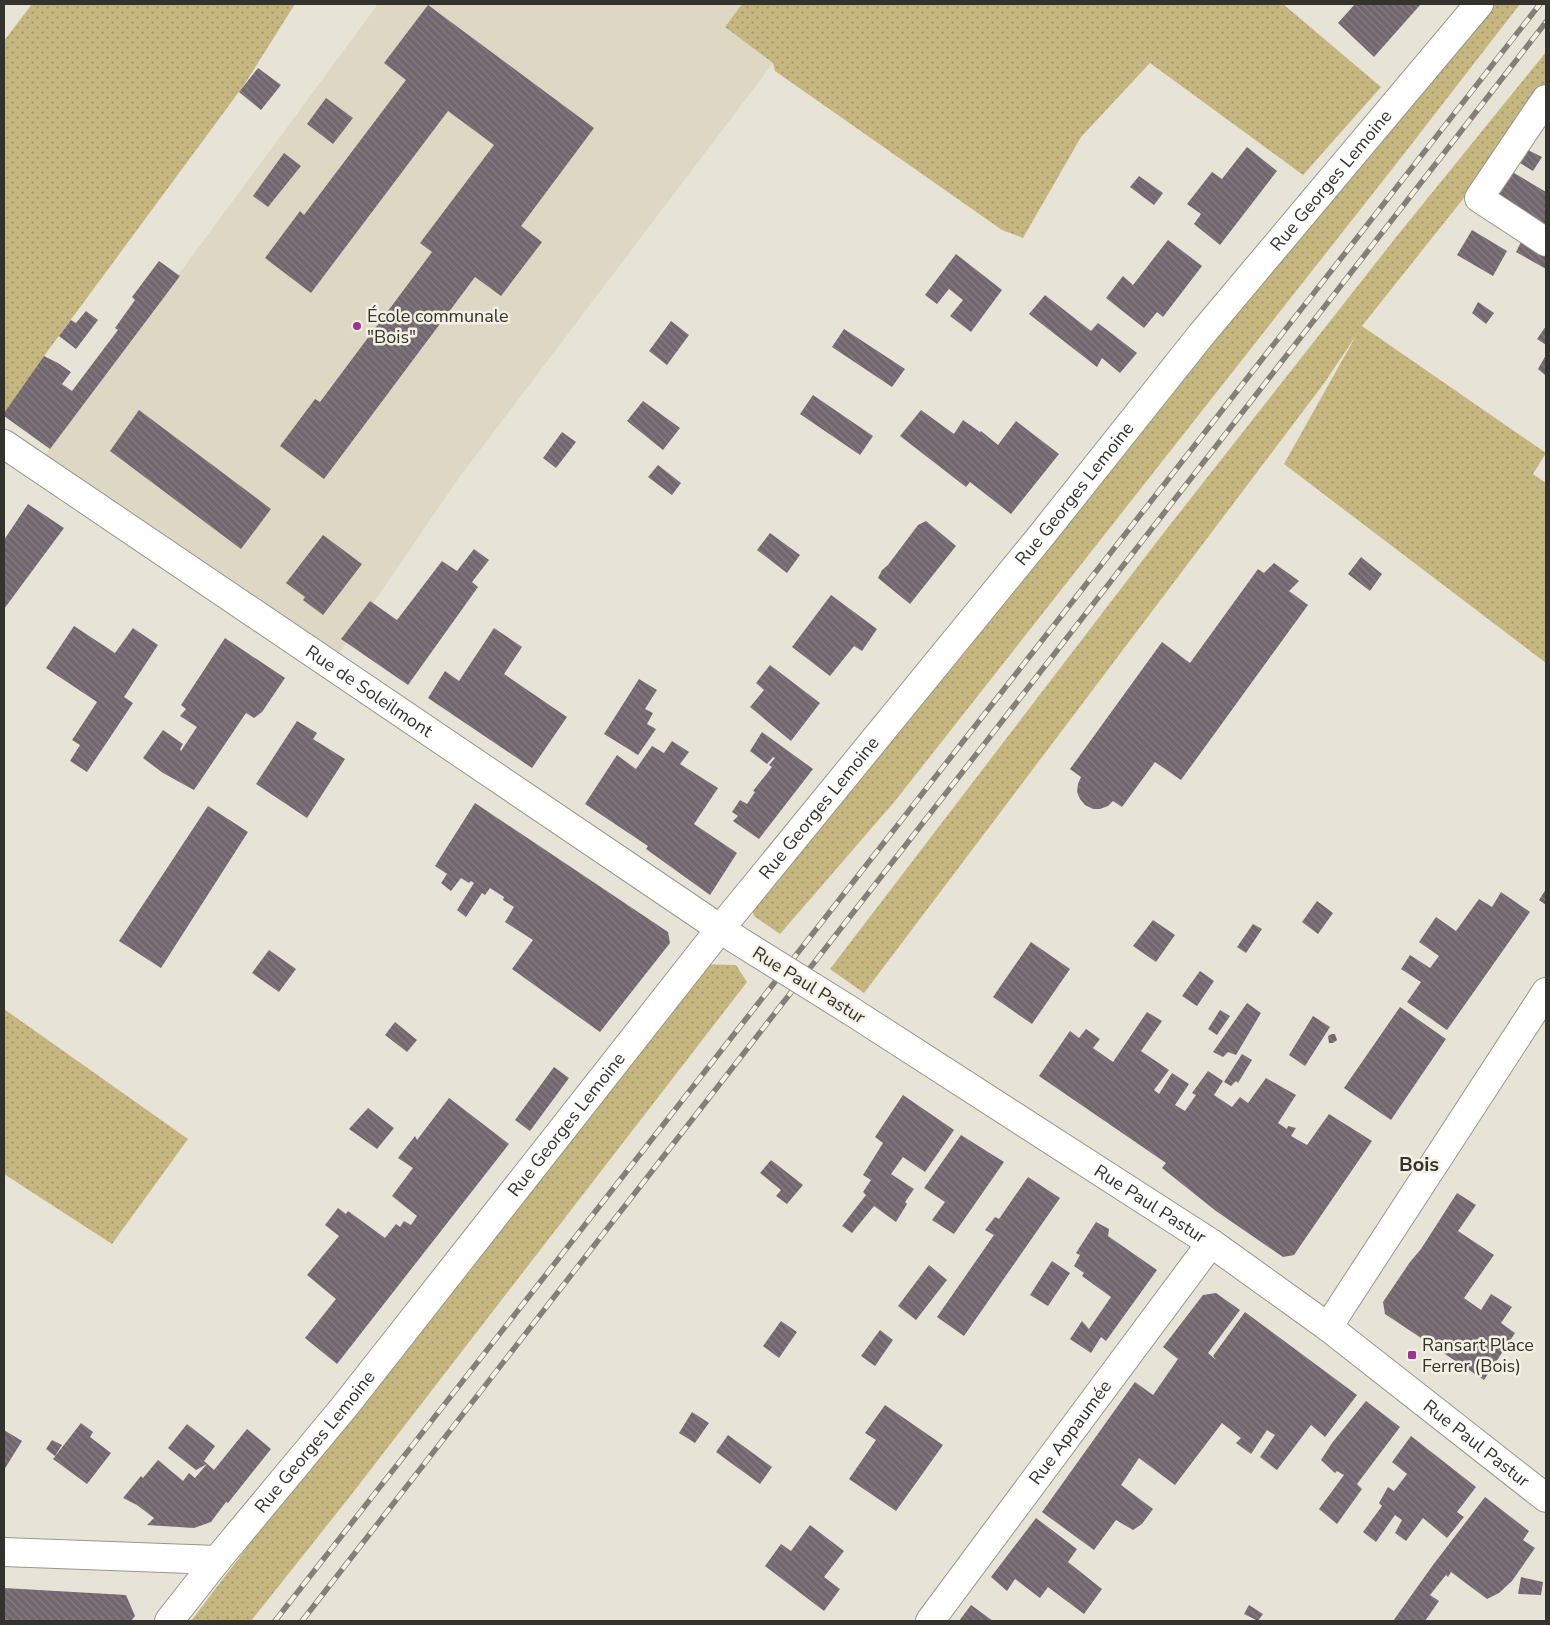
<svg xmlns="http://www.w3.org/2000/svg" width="1550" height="1625" font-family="'Nunito Sans',sans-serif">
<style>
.built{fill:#ddd7c3}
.grass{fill:url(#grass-dots)}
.building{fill:url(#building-back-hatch)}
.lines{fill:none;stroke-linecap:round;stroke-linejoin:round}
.minor-casing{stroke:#99968a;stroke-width:30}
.tertiary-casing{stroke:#99968a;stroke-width:30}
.minor{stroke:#fff;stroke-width:28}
.tertiary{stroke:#fff;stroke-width:28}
.rail-casing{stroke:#828078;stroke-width:5.5}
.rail{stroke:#f4f1e4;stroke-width:4;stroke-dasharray:11;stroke-linecap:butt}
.tertiary-bridge-casing{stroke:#99968a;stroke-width:30;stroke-linecap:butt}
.tertiary-bridge{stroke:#fff;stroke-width:28}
.poi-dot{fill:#a13291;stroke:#f4f1e4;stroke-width:2}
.labels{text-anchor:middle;stroke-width:5;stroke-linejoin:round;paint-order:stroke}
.street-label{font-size:18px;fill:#33322d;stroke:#f4f1e4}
.poi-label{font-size:18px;fill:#33322d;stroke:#f4f1e4;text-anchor:start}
.quarter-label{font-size:20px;font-weight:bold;fill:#33322d;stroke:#f4f1e4}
</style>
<defs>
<pattern id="grass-dots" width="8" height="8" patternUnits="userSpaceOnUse" patternTransform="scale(1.25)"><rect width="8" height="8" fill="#c6b67f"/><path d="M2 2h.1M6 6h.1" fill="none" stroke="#a19568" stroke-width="1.8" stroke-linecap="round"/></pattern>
<pattern id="building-back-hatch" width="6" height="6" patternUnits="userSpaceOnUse" patternTransform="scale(1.25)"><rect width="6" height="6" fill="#72676f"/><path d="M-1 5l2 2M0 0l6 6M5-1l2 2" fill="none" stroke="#867e83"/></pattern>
</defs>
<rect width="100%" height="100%" fill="#e7e4d7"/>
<path class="built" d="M378 4H742L725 27 773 63 458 479 335 659 44 457Z"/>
<path class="grass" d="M32 4H295L244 85 44 356 4 413V41Z
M742 4H1283L1381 87 1303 175 1150 63 1081 137 1023 238 1002 230 775 71 773 63 725 27Z
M1480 4H1520L1400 159 895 801 780 934 754 916 749 894Z
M1546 52V99L1467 194 1362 326 1546 453 1533 474 1546 483V663L1284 464 1357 334 1325 382 864 993 830 969 1162 535 1397 236Z
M693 964 736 965 747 982 351 1495 251 1621H191L261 1529 600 1095Z
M4 1009 188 1139 112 1244 4 1174Z"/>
<path class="building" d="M1355 4H1421L1374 57 1338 23Z
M428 5 594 128 521 226 542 242 501 296 475 277 324 479 280 446 315 399 320 402 432 252 420 243 494 145 448 111 311 293 265 258 300 211 304 215 406 80 384 63Z
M258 68 281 85 261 110 239 92Z
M326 98 353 118 333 144 307 124Z
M1247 147 1277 171 1220 245 1194 224 1201 214 1187 204 1212 172 1222 179Z
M1524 148 1542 157 1533 171 1517 161Z
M284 153 301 166 268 207 253 196Z
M1509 170 1546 192V225L1496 194Z
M1139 176 1163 193 1154 205 1130 187Z
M1472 230 1507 251 1493 276 1457 255Z
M1168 240 1202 266 1163 317 1157 312 1144 328 1106 298 1123 276 1133 285Z
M1522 240 1546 253V269L1516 252Z
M956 254 1002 290 971 332 950 316 963 300 949 289 937 304 925 295Z
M159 261 180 276 50 449 4 416V413L44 356 58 363 71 372 62 384 72 391 118 330 115 328 135 300 132 297Z
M1045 295 1091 331 1098 323 1137 353 1120 373 1102 358 1097 367 1029 314Z
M1478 302 1494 313 1486 324 1472 313Z
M86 311 98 320 76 349 59 336 71 320 76 323Z
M671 321 689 335 667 365 649 351Z
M1546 326V345L1537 339Z
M844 329 905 369 892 387 832 347Z
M1546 355V376L1538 369Z
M813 395 873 436 860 455 800 414Z
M643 401 680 428 663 450 627 421Z
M139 410 271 509 241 549 110 451Z
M921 410 954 434 963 420 980 432 981 431 998 445 1016 421 1059 454 1011 514 970 482 966 487 900 436Z
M562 432 576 442 556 468 543 458Z
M658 465 681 483 672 495 648 477Z
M28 504 64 528 4 609V540Z
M926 521 956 546 910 604 878 578 882 570 888 565 918 525Z
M770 533 800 555 787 573 757 550Z
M323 535 362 564 323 615 303 600 305 597 286 583Z
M474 549 489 560 472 582 478 587 408 685 341 639 370 601 397 620 442 561 457 571Z
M1361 557 1382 574 1370 591 1348 574Z
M1274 563 1299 581 1289 591 1308 605 1181 780 1155 762 1122 807 1113 801 1108 806 1100 809H1093L1085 805 1080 799 1077 792 1078 784 1081 777 1070 769 1162 642 1190 663 1258 569 1264 573Z
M831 595 877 629 862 651 854 646 830 676 792 647Z
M74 626 115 653 133 628 158 645 124 697 133 703 87 772 70 761 80 745 72 740 97 702 46 668Z
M494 628 522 647 504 674 567 717 532 768 428 698 445 671 459 681Z
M225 638 285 678 262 712 254 718 246 713 194 790 163 773 143 758 163 730 183 744 180 749 181 751 197 727 180 716 186 709 181 705Z
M770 665 820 703 791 741 750 707 764 690 756 683Z
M639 679 657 690 645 709 653 713 647 724 656 729 638 755 604 734Z
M297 721 317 733 313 739 345 759 307 818 256 784Z
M762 732 813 769 759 839 733 821 738 816 732 812 740 800 747 804 755 792 753 791 772 767 769 765 775 758 773 757 767 764 750 751Z
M672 741 689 752 680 764 718 788 694 824 737 853 710 895 646 849 648 846 585 804 617 755 636 769 652 746 664 753Z
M475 803 668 932 670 943 600 1032 512 969 533 940 505 922 514 907 503 900 504 897 490 888 485 895 482 893 466 917 457 910 474 883 471 881 469 883 461 878 451 891 441 883 447 874 435 866Z
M208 806 248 832 161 968 119 941Z
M1546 889V905L1539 900Z
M1501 892 1530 912 1447 1030 1407 1002 1421 982 1401 969 1410 955 1430 968 1439 956 1419 942 1436 917 1456 931 1479 899 1492 907Z
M1317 901 1333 913 1318 934 1302 922Z
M1153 920 1175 935 1156 962 1133 946Z
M1253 924 1262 929 1246 953 1237 947Z
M1031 942 1070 969 1032 1024 993 997Z
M269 950 296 969 279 992 252 973Z
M1200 971 1214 981 1197 1006 1182 996Z
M1247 1003 1261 1013 1236 1055 1228 1052 1223 1057 1213 1052Z
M1400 1007 1446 1039 1391 1120 1344 1088Z
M1220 1010 1230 1016 1217 1035 1208 1029Z
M1147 1012 1162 1021 1141 1051 1169 1070 1154 1090 1159 1094 1172 1073 1189 1084 1175 1105 1185 1111 1196 1095 1192 1093 1208 1071 1223 1081 1214 1095 1232 1107 1240 1097 1248 1103 1266 1078 1296 1095 1278 1123 1287 1129 1288 1126 1296 1128 1291 1136 1307 1145 1329 1114 1372 1141 1294 1255 1283 1257 1216 1211 1162 1168 1166 1163 1039 1076 1070 1031 1079 1038 1086 1029 1100 1039 1093 1048 1113 1062Z
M1313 1016 1330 1027 1305 1066 1289 1055Z
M395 1022 417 1040 407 1052 385 1035Z
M1332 1034H1335L1337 1040 1333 1043H1329L1328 1036Z
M1242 1054 1252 1060 1238 1083 1236 1081 1231 1086 1224 1082Z
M554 1067 569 1078 530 1131 515 1120Z
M903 1095 954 1130 925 1172 903 1157 891 1174 914 1189 905 1202 907 1204 896 1222 874 1206 852 1233 842 1226 866 1195 863 1192 871 1180 863 1175 883 1143 875 1137Z
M449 1098 509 1144 337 1364 305 1338 336 1299 307 1275 339 1236 325 1225 338 1208 346 1214 348 1211 385 1238 396 1224 400 1227 404 1221 411 1225 417 1216 392 1196 413 1168 398 1158 415 1136 417 1140Z
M368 1108 394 1128 377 1149 349 1129Z
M961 1135 1004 1162 954 1234 932 1220 945 1202 924 1188Z
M771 1160 803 1185 787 1204 776 1196 781 1190 760 1173Z
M1028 1177 1060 1198 964 1336 937 1317 994 1235 985 1230 995 1217 999 1219Z
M1457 1193 1476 1205 1458 1231 1494 1255 1464 1298 1481 1310 1491 1294 1512 1307 1501 1323 1515 1333 1484 1380 1385 1314 1383 1302 1410 1262 1421 1249Z
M1096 1222 1109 1229 1108 1236 1157 1270 1106 1341 1101 1337 1091 1353 1070 1339 1082 1321 1089 1329 1111 1297 1082 1276 1084 1273 1074 1266 1080 1255 1076 1253Z
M1052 1261 1070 1273 1048 1306 1030 1295Z
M929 1265 947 1280 916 1320 898 1306Z
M1216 1293 1240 1310 1208 1353 1216 1360 1213 1356 1245 1312 1357 1395 1325 1437 1311 1425 1277 1470 1260 1457 1275 1435 1267 1430 1251 1454 1236 1443 1241 1438 1222 1423 1175 1485 1139 1458 1121 1485 1153 1509 1142 1524 1133 1530 1116 1520 1094 1550 1042 1512 1135 1382 1153 1395 1178 1359 1163 1347 1203 1295Z
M781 1321 797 1332 779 1358 763 1346Z
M880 1330 893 1340 875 1366 861 1356Z
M1366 1401 1400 1427 1357 1484 1362 1489 1337 1524 1319 1509 1344 1475 1337 1471 1335 1473 1321 1460 1332 1443Z
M885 1405 943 1445 896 1511 849 1479 876 1440 865 1433Z
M692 1412 709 1423 695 1443 679 1433Z
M81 1423 93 1432 90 1437 111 1453 87 1484 53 1459Z
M187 1424 215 1446 204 1461 214 1470 247 1429 271 1449 228 1503 226 1502 211 1522 194 1528 147 1525 154 1518 137 1505 123 1498 141 1476 143 1478 158 1460 183 1481 189 1473 195 1478 207 1464 196 1470 168 1448Z
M4 1430 22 1441 4 1470Z
M728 1435 772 1467 760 1484 716 1452Z
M1411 1436 1476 1487 1457 1512 1464 1517 1447 1538 1423 1518 1406 1541 1395 1533 1402 1520 1395 1515 1376 1542 1363 1532 1382 1506 1379 1503 1388 1487 1394 1491 1407 1474 1392 1462Z
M52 1440 62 1445 55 1456 46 1449Z
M1485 1497 1529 1531 1523 1540 1535 1548 1512 1581 1499 1593 1487 1599 1451 1572 1448 1577 1446 1575 1430 1595 1439 1601 1425 1621H1393L1433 1565Z
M1036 1518 1077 1549 1068 1562 1102 1589 1084 1614 1048 1587 1040 1598 1015 1579 1007 1591 991 1577Z
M810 1525 844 1551 824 1577 840 1589 824 1611 765 1566 781 1544 791 1551Z
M1521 1577 1543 1582 1541 1595 1518 1594Z
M4 1588 126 1595 135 1616 131 1621H4Z
M971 1605 993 1621H959Z
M1249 1605 1263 1614 1258 1621 1244 1614Z"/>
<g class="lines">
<defs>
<g id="minor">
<path d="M1546 99 1479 198 1546 242"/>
<path d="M1328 1327 1546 992"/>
<path d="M4 1552 217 1560"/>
<path id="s1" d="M169 1621 217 1560 345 1406 720 929 1041 536 1201 335 1479 4"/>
</g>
<g id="tertiary">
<path id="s2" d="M4 444 734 938"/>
<path id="s3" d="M851 1011 1211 1243 1328 1327 1546 1498"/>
<path id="s4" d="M930 1621 1211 1243"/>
</g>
</defs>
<use href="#minor" class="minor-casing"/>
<use href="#tertiary" class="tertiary-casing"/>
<use href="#minor" class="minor"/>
<use href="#tertiary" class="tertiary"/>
<defs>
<path id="rail" d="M275 1621 1540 4
M302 1621 1546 22"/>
</defs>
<use href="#rail" class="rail-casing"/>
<use href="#rail" class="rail"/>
<defs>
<path id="tertiary-bridge" d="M734 938 851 1011"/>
</defs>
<use href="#tertiary-bridge" class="tertiary-bridge-casing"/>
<use href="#tertiary-bridge" class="tertiary-bridge"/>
</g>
<g class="poi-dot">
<circle cx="357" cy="326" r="5"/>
<rect x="1407" y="1350" width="10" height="10" rx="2.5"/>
</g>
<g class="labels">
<g class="street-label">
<text dy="6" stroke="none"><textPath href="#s1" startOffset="1851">Rue Georges Lemoine</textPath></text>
<text dy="6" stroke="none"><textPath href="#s1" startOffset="1446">Rue Georges Lemoine</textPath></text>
<text dy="6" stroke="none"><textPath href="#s2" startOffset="441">Rue de Soleilmont</textPath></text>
<text dy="6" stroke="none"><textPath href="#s1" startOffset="1041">Rue Georges Lemoine</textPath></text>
<text transform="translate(809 985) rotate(32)" y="6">Rue Paul Pastur</text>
<text dy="6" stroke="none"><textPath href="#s1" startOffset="636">Rue Georges Lemoine</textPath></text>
<text dy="6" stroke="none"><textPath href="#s3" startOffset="356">Rue Paul Pastur</textPath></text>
<text dy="6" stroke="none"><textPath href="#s4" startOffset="235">Rue Appaumée</textPath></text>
<text dy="6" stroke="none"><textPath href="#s1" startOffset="231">Rue Georges Lemoine</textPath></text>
<text dy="6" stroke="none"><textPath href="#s3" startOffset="761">Rue Paul Pastur</textPath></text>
</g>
<g class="poi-label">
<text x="367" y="322">École communale<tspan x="367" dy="21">"Bois"</tspan></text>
<text x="1422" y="1351">Ransart Place<tspan x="1422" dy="21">Ferrer (Bois)</tspan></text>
</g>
<g class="quarter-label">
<text x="1419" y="1171">Bois</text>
</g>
</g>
<rect width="1550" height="1625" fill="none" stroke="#33322d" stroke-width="10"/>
</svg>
